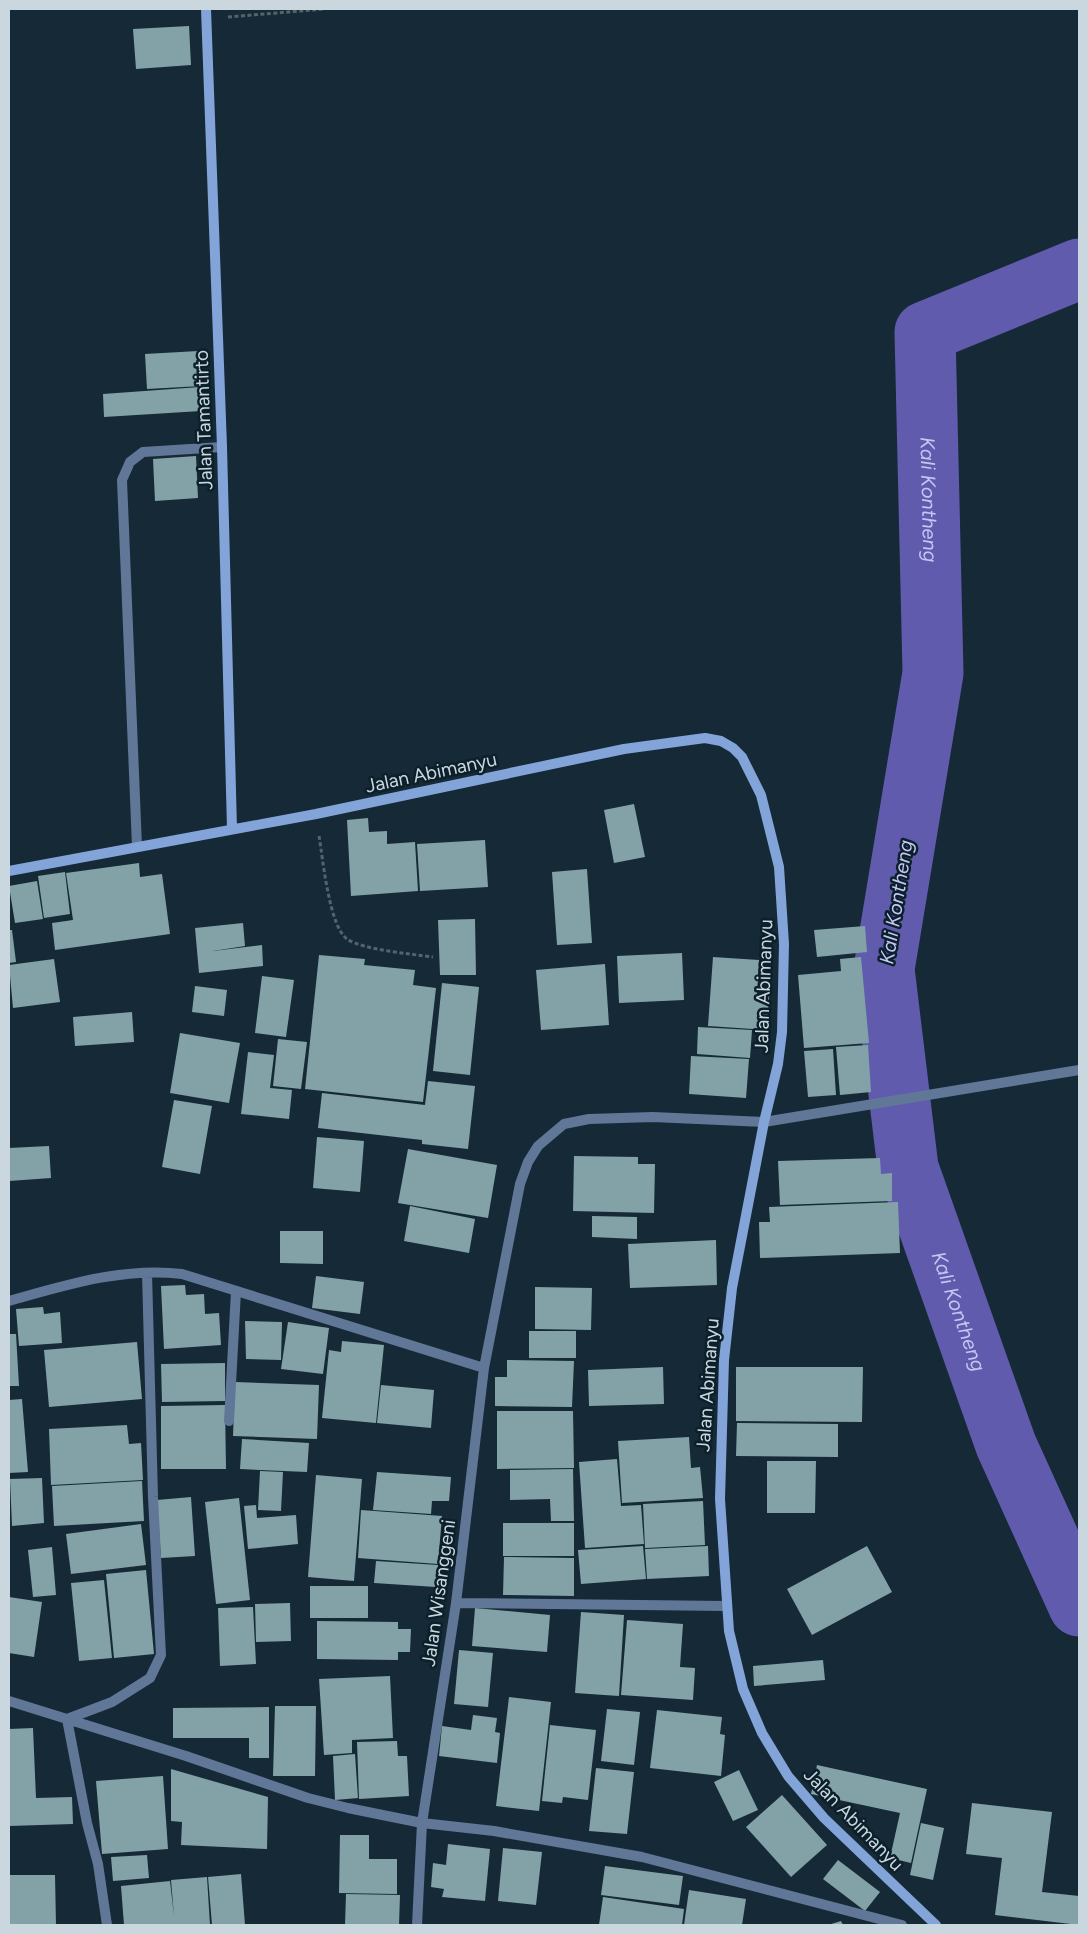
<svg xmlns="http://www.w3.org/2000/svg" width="1088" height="1934" font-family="Figtree,sans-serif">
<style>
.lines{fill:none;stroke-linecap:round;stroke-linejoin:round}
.river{stroke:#605bad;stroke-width:61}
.building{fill:#83a2a7}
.path{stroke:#52646e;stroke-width:3;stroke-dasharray:4 2.5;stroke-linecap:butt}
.lane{stroke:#617797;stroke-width:10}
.street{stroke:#617797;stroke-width:10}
.secondary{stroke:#82a4d8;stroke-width:10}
.labels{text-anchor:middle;stroke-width:5;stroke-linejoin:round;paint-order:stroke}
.street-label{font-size:19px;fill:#cad7de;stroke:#0b202b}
.water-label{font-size:20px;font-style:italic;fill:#c5c6f3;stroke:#0b202b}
</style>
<rect width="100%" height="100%" fill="#152a36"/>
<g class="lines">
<path class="river" id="s1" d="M1079 269 925 332 933 673 884 969 908 1168 1006 1445 1079 1606"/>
</g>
<path class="building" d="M189 26 191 65 136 69 133 29Z
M198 351 201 386 147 389 145 354Z
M200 387 201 411 104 417 103 394Z
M196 456 198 498 155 501 153 459Z
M634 804 645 857 614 863 604 810Z
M368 818 369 832 387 831V844L415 842 418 891 351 896 347 820Z
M485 840 488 887 420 891 417 844Z
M139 863 140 877 162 874 170 934 55 950 52 923 73 920 66 873Z
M587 869 592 943 557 945 552 872Z
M65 872 70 914 44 918 38 876Z
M37 881 43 919 15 923 9 886Z
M475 919 476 975H440L438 920Z
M243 923 245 946 213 951 262 945 263 966 199 973 195 928Z
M865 926 867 952 817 957 814 930Z
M9 930H12L16 962 9 963Z
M682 953 684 1000 619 1003 617 956Z
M319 955 365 959 364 965 415 970 413 985 436 988 423 1102 305 1089Z
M713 957 759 960 757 995 769 996 767 1030 708 1026Z
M861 957 869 1043 804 1048 798 975 841 971 840 959Z
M54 959 60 1002 13 1008 9 965Z
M605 964 609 1025 541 1030 536 970Z
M262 976 294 980 286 1037 255 1033Z
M442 983 479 987 470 1075 433 1071Z
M195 986 227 990 224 1016 192 1012Z
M132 1012 134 1042 75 1046 73 1017Z
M698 1027 752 1030 750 1058 697 1054Z
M180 1033 240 1043 229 1103 170 1093Z
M278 1039 307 1042 301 1089 273 1086Z
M868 1045 871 1092 840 1095 836 1047Z
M833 1049 836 1095 808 1097 804 1051Z
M248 1052 274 1055 270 1088 292 1090 289 1119 241 1114Z
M691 1056 749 1059 746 1098 689 1094Z
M428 1081 475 1086 468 1149 422 1144V1140L318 1128 322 1093 425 1105Z
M174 1100 212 1106 200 1174 162 1167Z
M317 1137 364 1141 360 1192 313 1188Z
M49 1146 51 1178 9 1181V1148Z
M408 1149 497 1165 488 1218 398 1203Z
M574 1156 638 1157V1164H655L654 1213 573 1211Z
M880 1158 881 1174 892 1173V1201L780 1205 778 1161Z
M898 1202 900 1253 760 1258 759 1222H770L769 1207Z
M410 1206 475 1219 469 1253 404 1241Z
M592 1216 637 1217V1239L592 1237Z
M280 1231H323V1264L280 1263Z
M716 1240 717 1285 630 1288 628 1244Z
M316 1276 364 1282 360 1314 312 1308Z
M185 1285 186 1295 204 1294 205 1314 219 1313 221 1345 164 1349 161 1286Z
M535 1287 592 1288 591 1330 535 1329Z
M43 1307 44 1314 60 1312 62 1343 19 1346 16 1309Z
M245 1321 282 1322 281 1360 246 1359Z
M288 1322 329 1328 323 1374 281 1369Z
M529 1331H576V1358H529Z
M9 1334H16L19 1386H9Z
M342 1341 384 1345 376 1423 322 1418 329 1350 341 1352Z
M137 1342 142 1399 49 1407 44 1350Z
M507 1360 574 1361 572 1407 495 1406V1377H507Z
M225 1363V1401L162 1402 161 1364Z
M663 1367 664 1404 589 1406 588 1370Z
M736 1367H863L862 1422 736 1421Z
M235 1382 319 1385 317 1439 233 1436Z
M381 1385 434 1390 431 1428 377 1423Z
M22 1399 28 1472 9 1473V1400Z
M225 1405 226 1469H161V1406Z
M497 1411H573L574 1468 497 1469Z
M737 1423 838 1424V1457L736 1456Z
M127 1425 129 1444 141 1443 143 1480 51 1485 49 1429Z
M689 1437 691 1468 700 1467 703 1498 622 1503 618 1441Z
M242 1439 309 1443 307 1472 240 1469Z
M617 1459 621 1506 641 1505 644 1544 585 1548 579 1462Z
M767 1461H816L815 1513H767Z
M573 1469 574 1521H551L550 1499 510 1500V1470Z
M260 1471 283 1472 281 1511 258 1510Z
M377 1472 451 1477 449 1501H432L431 1514 373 1510Z
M316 1475 362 1479 354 1581 308 1577Z
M42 1478 44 1523 12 1526 10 1479Z
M142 1481 144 1521 54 1526 52 1486Z
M191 1497 195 1556 161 1558 157 1500Z
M239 1498 250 1600 216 1604 205 1502Z
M703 1501 705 1545 645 1548 643 1504Z
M256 1505 257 1518 296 1515 298 1544 248 1549 244 1506Z
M361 1510 442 1516 438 1564 358 1558Z
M503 1523H574V1556H503Z
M141 1524 146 1565 71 1574 66 1534Z
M643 1546 646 1579 581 1584 578 1550Z
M708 1546 709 1576 647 1579 645 1549Z
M867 1546 892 1592 812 1635 787 1589Z
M52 1547 56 1595 33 1597 28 1550Z
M504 1557 574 1558V1596L503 1595Z
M376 1561 438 1565 436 1587 374 1583Z
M146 1570 154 1654 114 1658 106 1574Z
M104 1580 112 1658 79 1661 71 1583Z
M310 1586H368V1618H310Z
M9 1597 42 1602 34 1657 9 1653Z
M290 1603 291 1641 256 1642 255 1604Z
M253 1607 256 1664 220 1666 218 1608Z
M475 1608 550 1615 547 1652 472 1646Z
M581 1612 624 1615 619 1696 575 1693Z
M627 1620 683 1624 680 1667 695 1668 693 1700 621 1695Z
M317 1621 398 1622V1629H411L410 1652H398V1660L317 1659Z
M459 1650 493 1653 488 1707 454 1704Z
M823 1660 825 1680 754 1686 753 1666Z
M390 1676 393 1738 352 1740V1753L324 1755 319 1679Z
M509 1697 551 1702 539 1811 496 1806Z
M275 1706H316L315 1776H273Z
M269 1707V1758H249V1738H173V1708Z
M607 1709 640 1712 634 1765 601 1761Z
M657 1710 722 1717 720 1734 725 1735 721 1776 650 1768Z
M473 1715 497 1718 495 1732 500 1733 497 1763 439 1756 442 1726 471 1730Z
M550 1725 596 1730 588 1800 563 1797 562 1803 542 1801Z
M33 1728 36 1798 72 1797 73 1824 9 1826V1729Z
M397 1741 398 1756H407L409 1796 359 1799 357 1742Z
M355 1754 358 1798 335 1800 333 1756Z
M817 1765 927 1789 911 1863 890 1858 900 1813 811 1794Z
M596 1768 634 1772 627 1834 589 1831Z
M171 1769 268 1797 267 1849 181 1845 182 1822 171 1821Z
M739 1770 758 1810 733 1821 714 1782Z
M163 1776 168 1849 102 1854 96 1781Z
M782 1795 827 1845 791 1877 746 1827Z
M972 1803 1052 1812 1042 1892 1079 1896V1925L995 1915 1002 1858 966 1854Z
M921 1823 944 1828 933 1880 910 1875Z
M340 1835H369V1859H397V1894L339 1893Z
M448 1844 490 1849 485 1901 442 1897 444 1889 431 1887 433 1863 446 1865Z
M503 1848 542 1852 536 1905 498 1901Z
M147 1855 149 1878 113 1881 111 1857Z
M838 1860 880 1892 865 1911 823 1879Z
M605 1866 683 1876 679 1905 601 1895Z
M241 1874 245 1925H212L208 1877Z
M9 1875H55L56 1925H9Z
M207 1877 210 1925H124L121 1886 170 1881 174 1916 171 1880Z
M689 1890 746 1899 742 1925H684Z
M346 1894 400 1895 399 1925H345Z
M603 1897 684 1909 682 1925H599Z
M841 1921 843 1925H828Z"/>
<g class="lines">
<path class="path" d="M228 17 324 9
M319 836C323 859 329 926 347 939 363 950 412 954 433 957"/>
<path class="lane" d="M229 1421 236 1291"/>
<path class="street" d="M137 847 122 480 130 462 143 452 222 447
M9 1301C66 1285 123 1267 182 1274L484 1368
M456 1603 726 1606
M9 1701 186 1756 308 1798 348 1808 422 1823 494 1831 642 1857 902 1925
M107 1925 98 1864 87 1823 67 1719 112 1702 150 1678 161 1655 153 1497 147 1273
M417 1925 422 1823 456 1603 484 1368 520 1184 528 1162 538 1146 564 1124 589 1119 653 1117 764 1122 1079 1070"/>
<path class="secondary" d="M206 9 222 447 232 829
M9 871 316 814 624 749 705 738 721 741 733 748 742 757 761 795 779 867 784 944 782 1032 778 1064 764 1122 732 1288 724 1360 720 1499 729 1631 743 1689 762 1733 788 1776 824 1818 936 1925"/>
</g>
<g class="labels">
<g class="street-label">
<text transform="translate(203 420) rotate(-92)" y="7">Jalan Tamantirto</text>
<text transform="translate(431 772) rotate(-12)" y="7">Jalan Abimanyu</text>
<text transform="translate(763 986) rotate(-88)" y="7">Jalan Abimanyu</text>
<text transform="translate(707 1385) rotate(-86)" y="7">Jalan Abimanyu</text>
<text transform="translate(438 1593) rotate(-82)" y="7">Jalan Wisanggeni</text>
<text transform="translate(854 1819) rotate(46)" y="7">Jalan Abimanyu</text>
</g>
<g class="water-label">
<text dy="7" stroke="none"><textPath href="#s1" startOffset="334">Kali Kontheng</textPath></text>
<text transform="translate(896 902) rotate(-81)" y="7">Kali Kontheng</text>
<text dy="7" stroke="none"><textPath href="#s1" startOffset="1160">Kali Kontheng</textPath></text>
</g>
</g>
<rect width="1088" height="1934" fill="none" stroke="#cad7de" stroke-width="20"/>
</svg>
